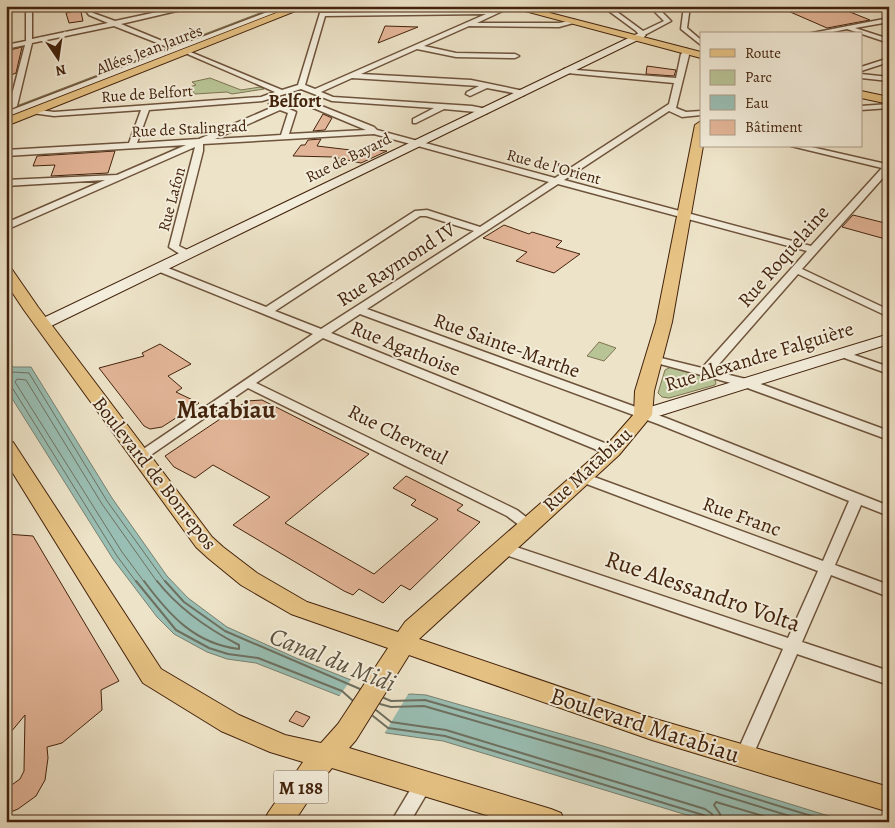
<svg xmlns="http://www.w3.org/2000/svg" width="895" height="828" font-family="Alegreya,serif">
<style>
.green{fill:#b8c496;stroke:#7e7451}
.water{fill:#99beb3;stroke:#778070}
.pier{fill:#ede3c8}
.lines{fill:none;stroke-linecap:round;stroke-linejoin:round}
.shore-far1{stroke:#6e7060;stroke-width:1}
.shore{stroke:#6e7060;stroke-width:2}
.building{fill:#e3b598;stroke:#43230c}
.street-casing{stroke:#6e533b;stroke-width:3}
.secondary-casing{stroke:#43230c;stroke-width:2}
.primary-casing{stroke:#43230c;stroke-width:2}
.street{fill:#f3eddb;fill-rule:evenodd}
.secondary{fill:#f3eddb;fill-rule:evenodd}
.primary{fill:#e6c284;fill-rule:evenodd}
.labels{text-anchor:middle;stroke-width:4;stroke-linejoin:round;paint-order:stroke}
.far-street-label{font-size:16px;fill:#43230c;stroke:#f3eddb}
.far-neighbourhood-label{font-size:18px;font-weight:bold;fill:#43230c;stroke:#f3eddb}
.shield{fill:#f3eddb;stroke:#78604a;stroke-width:1}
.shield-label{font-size:19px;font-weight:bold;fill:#43230c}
.street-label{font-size:20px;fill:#43230c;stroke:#f3eddb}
.near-street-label{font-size:24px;fill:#43230c;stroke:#f3eddb}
.district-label{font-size:25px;font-weight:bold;fill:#43230c;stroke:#f3eddb}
.near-water-label{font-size:25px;font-style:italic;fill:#5d523e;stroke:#f3eddb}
</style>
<rect width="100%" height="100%" fill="#ede3c8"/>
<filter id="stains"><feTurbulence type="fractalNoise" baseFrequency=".004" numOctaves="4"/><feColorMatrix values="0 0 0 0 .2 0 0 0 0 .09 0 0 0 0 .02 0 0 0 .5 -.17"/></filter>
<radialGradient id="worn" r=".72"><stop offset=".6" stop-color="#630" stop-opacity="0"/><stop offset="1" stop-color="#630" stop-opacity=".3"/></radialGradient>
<path class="green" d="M278 6H299L6 120V110Z
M210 78 241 90 260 87 264 89 232 94 227 92 195 94 191 89 186 88 196 85 192 82Z
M599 342 616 348 604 361 587 356Z
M671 367 714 378 716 383 715 385 669 398 662 397 658 393 665 370Z"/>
<path class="water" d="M6 357 13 367H31L112 498 167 576 188 598 227 627 296 658 391 696 411 694 426 695 603 746 848 822H710L443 741 386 733 340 696 256 663 227 659 207 652 174 634 157 617 113 559 13 400 6 387Z"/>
<path class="pier" d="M352 678 392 693 410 691 384 734 338 698Z"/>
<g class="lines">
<path class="shore-far1" d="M6 367 12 372 29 373 107 501 166 583
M6 386 13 389 117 556 137 583
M145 583 122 552 15 382 17 379 26 380 102 504 158 583"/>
<path class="shore" d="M136 581 176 630 209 648 228 654 258 658 342 691 352 700
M144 581C169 615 195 644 239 649V645C208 629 179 609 157 581
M165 581 184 602 225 631 360 689
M384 698 391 701 425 700 601 751 831 822
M380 704 391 707 424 706 599 757 809 822
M376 710 391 722 446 730 705 809 712 814 714 822
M373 716 388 728 445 736 703 815 707 817V822
M721 822 720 814 714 805 716 802 783 822"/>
</g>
<path class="building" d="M816 6H835L870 20 827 28 788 11Z
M76 11 81 12 83 21 69 23 66 13Z
M385 26 418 27 378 43Z
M22 47 16 73 6 77V51Z
M647 66 676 70 674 76 646 74Z
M323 114 332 118 325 130 313 131Z
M321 139 317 146 359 151 364 149 387 151 361 163 333 157 293 156 301 145H305L308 140Z
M115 151 108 173 51 176 55 165 33 166 37 156Z
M853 215 889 224V240L842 227Z
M504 225 529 234 532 232 562 241 556 247 580 254 554 273 516 261 527 252 483 238Z
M160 344 191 364 168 376 182 388 176 392 199 403 162 427 150 429 144 426 99 368 144 356 142 353Z
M262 400 369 454 285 523 374 574 438 519 411 505 416 500 393 488 406 476 463 505 457 510 480 522 410 590 401 585 383 603 359 589 353 595 344 591 233 525 270 497 213 465 195 478 174 467 165 456 247 401Z
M6 534 33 536 119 681 101 690 102 710 62 743 47 747 48 758 45 780 36 796 18 809 6 814V789L20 779 24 771 25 715 6 738Z
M296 711 310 717 303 727 289 721Z"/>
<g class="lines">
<defs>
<path id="street" d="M26 6H32V39L108 23 89 15 86 11 77 10 69 6H92L93 13 115 21 185 6H198L121 24 172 45 173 46 170 48 114 26 32 43 17 106 13 108 9 106 25 45 6 49V45L26 41Z
M283 6H292L6 117V112Z
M504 6H513L477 23H559L574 20 577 22 559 27 469 26 424 46 456 53 515 54 519 56 515 58 456 57 417 49 361 74 471 80 524 91V95L487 88 470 96 466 94 467 92 479 86 352 78 321 92 333 97 472 106 487 109V113L444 109 416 123H413V119L434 108 332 101 301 89 262 101 149 110 137 143 199 139 273 107 269 104 273 102 296 112 289 134 366 130 311 107 310 105 314 103 374 127 377 130 555 178 669 104 674 83 567 73H564V69L676 78 681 54 687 49 690 51 676 108 686 112 701 111V115L682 117 669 111 564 180 811 246 882 168 791 146H807L886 164 889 162V171L802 269 889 310V317L798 274 713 371 750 380 889 431V440L742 386 649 361 647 359 653 356 702 368 807 251 558 184 367 309 666 418 889 506V516L861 505 835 565 889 585V597L831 575 802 642 889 671V685L797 654 750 762 744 765 738 762 735 757 783 649 497 552 495 548 497 544 502 543 507 544 788 638 818 571 576 480 574 477 576 474H586L823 561 849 501 658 424 360 314 331 333 617 448 619 451 617 454H607L323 338 256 383 517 510 535 524 533 528H523L507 516 248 388 145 459H135L133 456 313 334 155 270 154 268 155 266H163L266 307 415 211 427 210 480 227 549 182 374 134 203 144V151L179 246 191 252V256H183L169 247 195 147 6 230V223L105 180 6 186V180L117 175 186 145 6 156V150L129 143 141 110 54 116 32 113V109L54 112 261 97 275 92 183 52 188 51 282 90 298 85 320 13 495 10ZM486 14 315 89 305 85 325 16ZM280 110 288 113 281 135 215 139ZM420 216H426L474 231 321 329 275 311Z
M553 6H562L548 13 543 12Z
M602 6H609L643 31 664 21 649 6H656L671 21 641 37 636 31Z
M684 6H690L687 28 701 40V45L681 29Z
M698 6H728L725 8Z
M889 18V22L855 28 889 39V43L847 29 823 34H807Z
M889 58V62L861 71V67Z
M861 74 889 77V81L861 78Z
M889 104V108L861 110V106Z
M840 350 889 367V374L836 355 834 353Z
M424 775 430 777 433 783 410 822H391L418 777Z"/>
<path id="secondary" d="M641 32 646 35 644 37 49 327H37L35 324 37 321Z
M889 334V344L649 419 643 420 637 419 634 415 637 411Z"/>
<path id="primary" d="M294 6H308L6 126V118Z
M506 6H523L701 52V58Z
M861 91 889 97V104L861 98Z
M701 121V146H703L672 322 654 391 652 415 619 455 419 639 652 718 889 787V812L652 740 409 655 356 740 349 748 551 809 561 813 565 822H509L332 768 321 781 294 822H264L268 813 303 762 270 752 221 731 143 683 6 462V440L13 442 161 669 239 715 285 735 321 743 338 724 388 648 291 614 241 585 208 558 196 547 24 310 6 283V266L11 268 38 307 212 537 223 547 257 573 307 602 398 632 405 622 605 447 634 414 635 391 656 322 695 125Z"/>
</defs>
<use href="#street" class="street-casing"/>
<use href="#secondary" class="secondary-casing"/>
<use href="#primary" class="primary-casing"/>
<use href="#street" class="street"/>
<use href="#secondary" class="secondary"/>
<use href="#primary" class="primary"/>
</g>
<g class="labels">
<g class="far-street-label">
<text transform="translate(149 49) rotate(-21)" y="6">Allées Jean Jaurès</text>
<text transform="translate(147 93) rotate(-4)" y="6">Rue de Belfort</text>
<text transform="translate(189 128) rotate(-3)" y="6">Rue de Stalingrad</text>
<text transform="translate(348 157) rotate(-26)" y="6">Rue de Bayard</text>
<text transform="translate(554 166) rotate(15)" y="6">Rue de l'Orient</text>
<text transform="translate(171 199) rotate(-75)" y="6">Rue Lafon</text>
</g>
<g class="far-neighbourhood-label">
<text x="295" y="107">Belfort</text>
</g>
<rect class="shield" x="273.5" y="770.5" width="55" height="33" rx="4"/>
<g class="shield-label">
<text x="301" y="794">M 188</text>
</g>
<g class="street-label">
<text transform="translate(783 256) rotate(-49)" y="7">Rue Roquelaine</text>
<text transform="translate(396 264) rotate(-33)" y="7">Rue Raymond IV</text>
<text transform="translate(507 345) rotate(20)" y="7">Rue Sainte-Marthe</text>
<text transform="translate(406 348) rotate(22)" y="7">Rue Agathoise</text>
<text transform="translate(759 356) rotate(-17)" y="7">Rue Alexandre Falguière</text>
<text transform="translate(398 434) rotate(27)" y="7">Rue Chevreul</text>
<text transform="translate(587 469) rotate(-43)" y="7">Rue Matabiau</text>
<text transform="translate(155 473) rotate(52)" y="7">Boulevard de Bonrepos</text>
<text transform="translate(742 516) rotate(20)" y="7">Rue Franc</text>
</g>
<g class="near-street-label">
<text transform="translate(703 591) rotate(19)" y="8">Rue Alessandro Volta</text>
<text transform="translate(645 725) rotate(18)" y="8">Boulevard Matabiau</text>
</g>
<g class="district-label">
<text x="226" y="418">Matabiau</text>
</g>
<g class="near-water-label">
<text transform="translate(333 659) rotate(22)" y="9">Canal du Midi</text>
</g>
</g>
<rect width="895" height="828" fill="none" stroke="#ede3c8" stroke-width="25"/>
<rect x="8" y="8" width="880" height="813" fill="none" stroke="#43230c" stroke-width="2.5"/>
<rect x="12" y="12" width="870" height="803" fill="none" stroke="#43230c"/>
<rect x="700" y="32" width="162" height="115" fill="#f3eddb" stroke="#ad9c88"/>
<rect x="710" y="49" width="25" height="8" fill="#e6c284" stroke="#ad9c88"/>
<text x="745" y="58" font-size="15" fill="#43230c">Route</text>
<rect x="710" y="70" width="25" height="15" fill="#b8c496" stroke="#ad9c88"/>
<text x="745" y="82" font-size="15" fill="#43230c">Parc</text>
<rect x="710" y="95" width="25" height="15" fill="#99beb3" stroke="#ad9c88"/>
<text x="745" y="108" font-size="15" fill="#43230c">Eau</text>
<rect x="710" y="120" width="25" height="15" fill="#e3b598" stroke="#ad9c88"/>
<text x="745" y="132" font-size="15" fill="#43230c">Bâtiment</text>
<g transform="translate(58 58) rotate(167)" stroke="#f3eddb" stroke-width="4" paint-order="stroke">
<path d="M0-4L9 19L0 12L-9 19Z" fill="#43230c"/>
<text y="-8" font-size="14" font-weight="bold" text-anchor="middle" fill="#43230c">N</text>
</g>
<rect width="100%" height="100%" filter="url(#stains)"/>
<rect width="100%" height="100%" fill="url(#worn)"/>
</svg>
